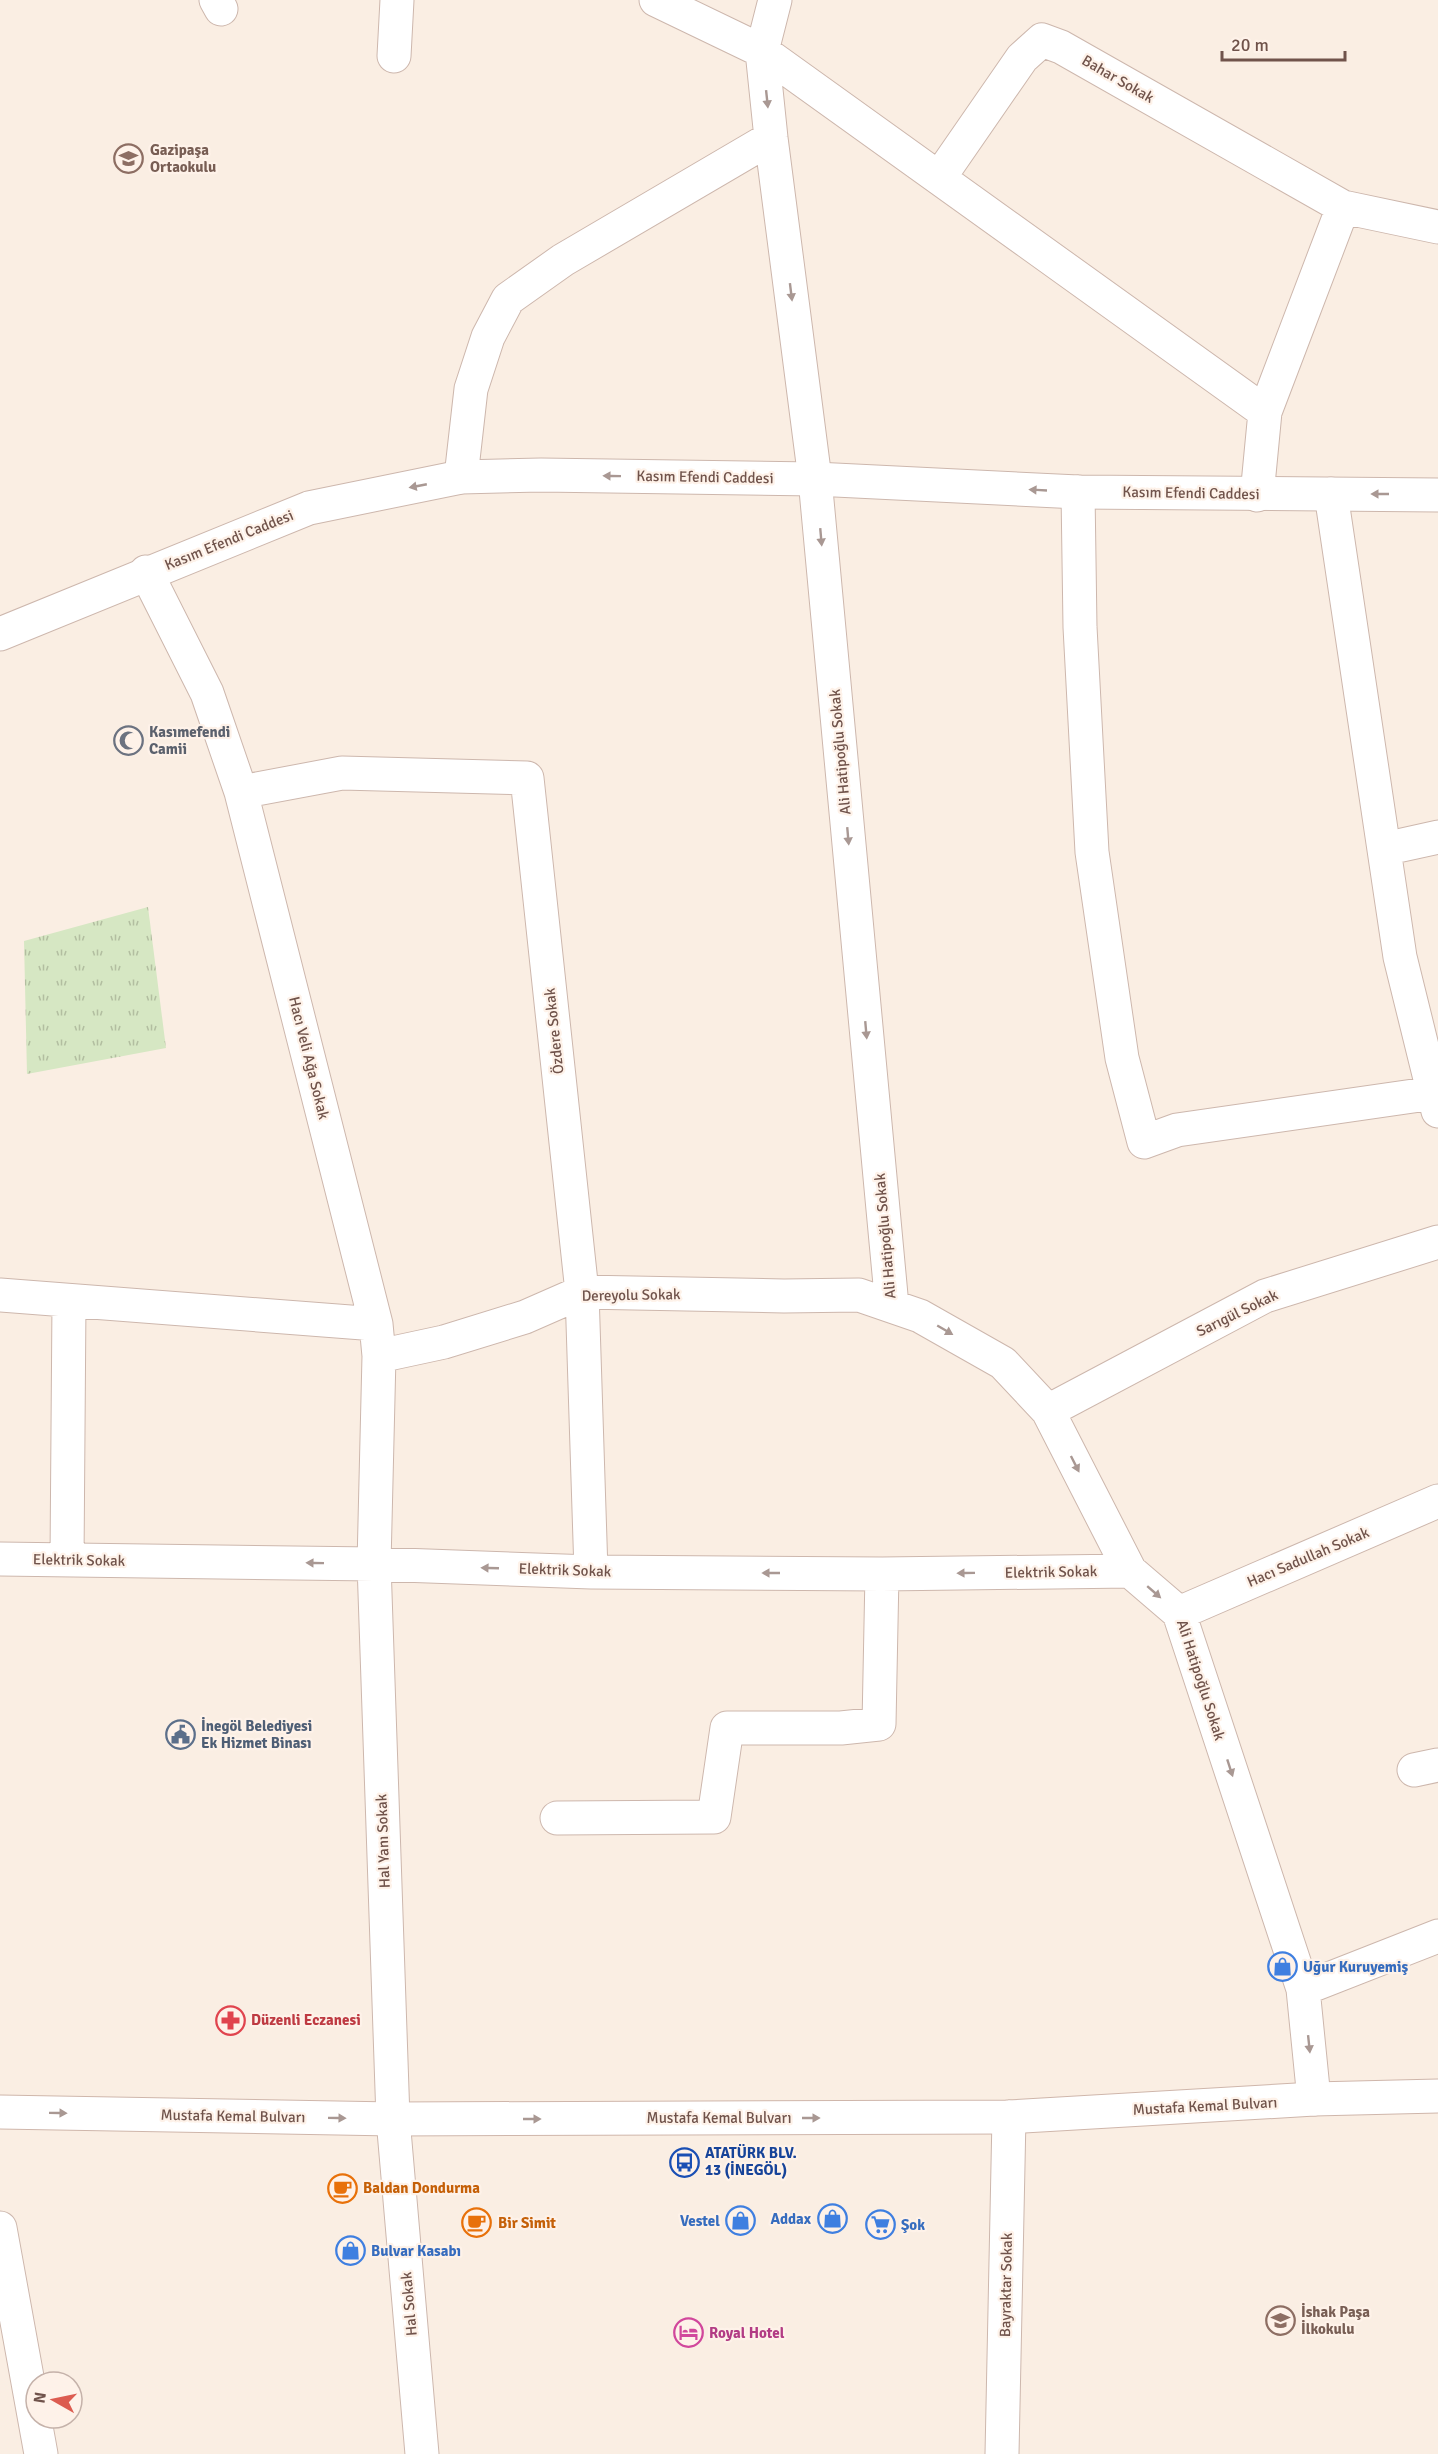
<svg xmlns="http://www.w3.org/2000/svg" width="1438" height="2454" font-family="Signika,sans-serif">
<style>
.park{fill:url(#park-tufts)}
.lines{fill:none;stroke-linecap:round;stroke-linejoin:round}
.minor-casing{stroke:#cdb7ad;stroke-width:35}
.tertiary-casing{stroke:#cdb7ad;stroke-width:35}
.secondary-casing{stroke:#cfb6ab;stroke-width:35}
.minor{stroke:#fff;stroke-width:33}
.tertiary{stroke:#fff;stroke-width:33}
.secondary{stroke:#fff;stroke-width:33}
.oneway{fill:#a99893}
.labels{text-anchor:middle;stroke-width:4.5;stroke-linejoin:round;paint-order:stroke}
.street-label{font-size:15px;fill:#70534b;stroke:#fef2e9}
.education-label{font-size:15px;font-weight:bold;fill:#785e54;stroke:#fef2e9;text-anchor:start}
.worship-label{font-size:15px;font-weight:bold;fill:#5b616d;stroke:#fef2e9;text-anchor:start}
.service-label{font-size:15px;font-weight:bold;fill:#4e5e75;stroke:#fef2e9;text-anchor:start}
.shop-label{font-size:15px;font-weight:bold;fill:#366cbe;stroke:#fef2e9;text-anchor:start}
.health-label{font-size:15px;font-weight:bold;fill:#be3a42;stroke:#fef2e9;text-anchor:start}
.transit-label{font-size:15px;font-weight:bold;fill:#164399;stroke:#fef2e9;text-anchor:start}
.food-label{font-size:15px;font-weight:bold;fill:#c56008;stroke:#fef2e9;text-anchor:start}
.hotel-label{font-size:15px;font-weight:bold;fill:#b23c85;stroke:#fef2e9;text-anchor:start}
</style>
<defs>
<pattern id="park-tufts" width="24" height="20" patternUnits="userSpaceOnUse" patternTransform="scale(1.5)"><rect width="24" height="20" fill="#d6e7c3"/><path d="M3 7l-1-3M5 7V3M7 7l1-3M15 17l-1-3M17 17v-4M19 17l1-3" fill="none" stroke="#b2bea0"/></pattern>
</defs>
<rect width="100%" height="100%" fill="#faeee3"/>
<path class="park" d="M148 907 166 1048 27 1074 24 941Z"/>
<g class="lines">
<defs>
<path id="minor" d="M216 0 221 9
M656 0 762 51 1265 412
M775 0 762 51 771 138 815 479 892 1306
M394 56 397 0
M939 178 1022 58 1042 40 1061 47 1343 207 1438 227
M461 477 471 389 488 337 508 299 563 260 771 138
M1078 492 1080 627 1092 852 1122 1058 1144 1142 1177 1130 1434 1093
M1331 494 1400 957 1438 1111
M1257 495 1265 412 1343 207
M146 572 207 693 241 792 376 1324 379 1356 374 1564 393 2119 422 2454
M241 792 342 773 527 778 582 1292 591 1572
M1384 849 1438 837
M0 1295 376 1324
M379 1356 444 1342 525 1317 582 1292 784 1296 859 1295 920 1316 1003 1363 1048 1411 1130 1571 1179 1613 1303 1989 1314 2099
M1048 1411 1265 1296 1438 1242
M0 1559 374 1564 591 1572 882 1574 1130 1571
M67 1560 69 1301
M1179 1613 1438 1501
M1414 1770 1438 1765
M557 1818 714 1817 727 1728H841L879 1724 882 1574
M1303 1989 1438 1936
M0 2228 41 2454
M1002 2454 1009 2117"/>
<path id="tertiary" d="M0 634 309 508 461 477 541 475 815 479 1078 492 1438 495"/>
<path id="secondary" d="M0 2112 393 2119 1009 2117 1314 2099 1438 2096"/>
</defs>
<use href="#minor" class="minor-casing"/>
<use href="#tertiary" class="tertiary-casing"/>
<use href="#secondary" class="secondary-casing"/>
<use href="#minor" class="minor"/>
<use href="#tertiary" class="tertiary"/>
<use href="#secondary" class="secondary"/>
</g>
<defs><path id="oneway-solid" d="M-6-.8H1V-3.2L6.5 0L1 3.2V.8H-6Z" transform="scale(1.5)"/></defs>
<g class="oneway">
<use href="#oneway-solid" transform="translate(767 99) rotate(84)"/>
<use href="#oneway-solid" transform="translate(791 292) rotate(83)"/>
<use href="#oneway-solid" transform="translate(612 476) rotate(-179)"/>
<use href="#oneway-solid" transform="translate(418 486) rotate(169)"/>
<use href="#oneway-solid" transform="translate(1038 490) rotate(-177)"/>
<use href="#oneway-solid" transform="translate(1380 494) rotate(-180)"/>
<use href="#oneway-solid" transform="translate(821 537) rotate(85)"/>
<use href="#oneway-solid" transform="translate(848 836) rotate(85)"/>
<use href="#oneway-solid" transform="translate(866 1030) rotate(85)"/>
<use href="#oneway-solid" transform="translate(945 1330) rotate(30)"/>
<use href="#oneway-solid" transform="translate(1075 1464) rotate(63)"/>
<use href="#oneway-solid" transform="translate(315 1563) rotate(-179)"/>
<use href="#oneway-solid" transform="translate(490 1568) rotate(-178)"/>
<use href="#oneway-solid" transform="translate(771 1573) rotate(-180)"/>
<use href="#oneway-solid" transform="translate(966 1573) rotate(179)"/>
<use href="#oneway-solid" transform="translate(1154 1592) rotate(41)"/>
<use href="#oneway-solid" transform="translate(1230 1768) rotate(72)"/>
<use href="#oneway-solid" transform="translate(1309 2044) rotate(84)"/>
<use href="#oneway-solid" transform="translate(58 2113) rotate(1)"/>
<use href="#oneway-solid" transform="translate(337 2118) rotate(1)"/>
<use href="#oneway-solid" transform="translate(811 2118)"/>
<use href="#oneway-solid" transform="translate(532 2119)"/>
</g>
<defs>
<symbol id="school-ring" viewBox="-11 -11 22 22"><circle r="9.5" fill="#fef2e9" stroke="#8d6e63" stroke-width="1.5"/><path d="M0-5L7-2L0 1L-7-2ZM-4 1L0 2.5L4 1V4Q0 6-4 4Z" fill="#8d6e63"/></symbol>
<symbol id="mosque-ring" viewBox="-11 -11 22 22"><circle r="9.5" fill="#fef2e9" stroke="#6b7280" stroke-width="1.5"/><path d="M3.5-4.9A6 6 0 1 0 3.5 4.9A5 5 0 1 1 3.5-4.9Z" fill="#6b7280"/></symbol>
<symbol id="civic-ring" viewBox="-11 -11 22 22"><circle r="9.5" fill="#fef2e9" stroke="#5c6f8a" stroke-width="1.5"/><path d="M-.6-6.5H3V-4.5H.6V-3L4-1V1h2V6H-6V1h2V-1L-.6-3ZM-1.2 2.5V6h2.4V2.5Z" fill="#5c6f8a"/></symbol>
<symbol id="shop-ring" viewBox="-11 -11 22 22"><circle r="9.5" fill="#fef2e9" stroke="#3f7fe0" stroke-width="1.5"/><path d="M-5-2.5h2.3a2.7 3.5 0 0 1 5.4 0H5L5.5 6h-11ZM-1.5-2.5h3a1.5 2.3 0 0 0-3 0Z" fill="#3f7fe0"/></symbol>
<symbol id="pharmacy-ring" viewBox="-11 -11 22 22"><circle r="9.5" fill="#fef2e9" stroke="#e0444e" stroke-width="1.5"/><path d="M-2-6h4v4h4v4h-4v4h-4v-4h-4v-4h4Z" fill="#e0444e"/></symbol>
<symbol id="bus-ring" viewBox="-11 -11 22 22"><circle r="9.5" fill="#fef2e9" stroke="#1a4fb4" stroke-width="1.5"/><path d="M-5-6H5V4H4V6H2V4H-2V6H-4V4H-5ZM-3.5-4V0h7V-4ZM-3.5 1.2v1.5H-2V1.2ZM2 1.2v1.5H3.5V1.2Z" fill="#1a4fb4"/></symbol>
<symbol id="cafe-ring" viewBox="-11 -11 22 22"><circle r="9.5" fill="#fef2e9" stroke="#e8710a" stroke-width="1.5"/><path d="M-5.5-4.5H6V0H3Q3 3.5 0 3.5H-2.5Q-5.5 3.5-5.5 0ZM3-3.2v2h1.7v-2ZM-6 4.5H4V6H-6Z" fill="#e8710a"/></symbol>
<symbol id="supermarket-ring" viewBox="-11 -11 22 22"><circle r="9.5" fill="#fef2e9" stroke="#3f7fe0" stroke-width="1.5"/><path d="M-6-5.5h2.5l.6 2H6L4.5 2H-2.5L-4.4-4H-6ZM-1.5 3.2a1.3 1.3 0 1 0 .1 0ZM3 3.2a1.3 1.3 0 1 0 .1 0Z" fill="#3f7fe0"/></symbol>
<symbol id="hotel-ring" viewBox="-11 -11 22 22"><circle r="9.5" fill="#fef2e9" stroke="#d1479c" stroke-width="1.5"/><path d="M-6-4.5h1.5V1H6V5H4.5V3h-9V5H-6ZM-4 0a1.8 1.8 0 1 1 3.6 0ZM.5 0V-2.5h3Q6-2.5 6 0Z" fill="#d1479c"/></symbol>
</defs>
<g fill-rule="evenodd">
<use href="#school-ring" x="112" y="142" width="33" height="33"/>
<use href="#mosque-ring" x="112" y="724" width="33" height="33"/>
<use href="#civic-ring" x="164" y="1718" width="33" height="33"/>
<use href="#shop-ring" x="1266" y="1950" width="33" height="33"/>
<use href="#pharmacy-ring" x="214" y="2004" width="33" height="33"/>
<use href="#bus-ring" x="668" y="2146" width="33" height="33"/>
<use href="#cafe-ring" x="326" y="2172" width="33" height="33"/>
<use href="#shop-ring" x="816" y="2202" width="33" height="33"/>
<use href="#shop-ring" x="724" y="2204" width="33" height="33"/>
<use href="#cafe-ring" x="460" y="2206" width="33" height="33"/>
<use href="#supermarket-ring" x="864" y="2208" width="33" height="33"/>
<use href="#shop-ring" x="334" y="2234" width="33" height="33"/>
<use href="#school-ring" x="1264" y="2304" width="33" height="33"/>
<use href="#hotel-ring" x="672" y="2316" width="33" height="33"/>
</g>
<g class="labels">
<g class="street-label">
<text transform="translate(1118 79) rotate(30)" y="5">Bahar Sokak</text>
<text transform="translate(705 477) rotate(1)" y="5">Kasım Efendi Caddesi</text>
<text transform="translate(1191 493) rotate(1)" y="5">Kasım Efendi Caddesi</text>
<text transform="translate(229 540) rotate(-22)" y="5">Kasım Efendi Caddesi</text>
<text transform="translate(840 752) rotate(-95)" y="5">Ali Hatipoğlu Sokak</text>
<text transform="translate(554 1031) rotate(-96)" y="5">Özdere Sokak</text>
<text transform="translate(309 1058) rotate(76)" y="5">Hacı Veli Ağa Sokak</text>
<text transform="translate(885 1236) rotate(-95)" y="5">Ali Hatipoğlu Sokak</text>
<text transform="translate(631 1295) rotate(-1)" y="5">Dereyolu Sokak</text>
<text transform="translate(1237 1313) rotate(-26)" y="5">Sarıgül Sokak</text>
<text transform="translate(1308 1557) rotate(-23)" y="5">Hacı Sadullah Sokak</text>
<text transform="translate(79 1560) rotate(1)" y="5">Elektrik Sokak</text>
<text transform="translate(565 1570) rotate(2)" y="5">Elektrik Sokak</text>
<text transform="translate(1051 1572) rotate(-1)" y="5">Elektrik Sokak</text>
<text transform="translate(1201 1680) rotate(72)" y="5">Ali Hatipoğlu Sokak</text>
<text transform="translate(383 1841) rotate(-92)" y="5">Hal Yanı Sokak</text>
<text transform="translate(1205 2106) rotate(-3)" y="5">Mustafa Kemal Bulvarı</text>
<text transform="translate(233 2116) rotate(1)" y="5">Mustafa Kemal Bulvarı</text>
<text x="719" y="2123">Mustafa Kemal Bulvarı</text>
<text transform="translate(1006 2285) rotate(-89)" y="5">Bayraktar Sokak</text>
<text transform="translate(409 2304) rotate(-95)" y="5">Hal Sokak</text>
</g>
<g class="education-label">
<text x="150" y="155">Gazipaşa<tspan x="150" dy="17">Ortaokulu</tspan></text>
<text x="1301" y="2317">İshak Paşa<tspan x="1301" dy="17">İlkokulu</tspan></text>
</g>
<g class="worship-label">
<text x="149" y="737">Kasımefendi<tspan x="149" dy="17">Camii</tspan></text>
</g>
<g class="service-label">
<text x="201" y="1731">İnegöl Belediyesi<tspan x="201" dy="17">Ek Hizmet Binası</tspan></text>
</g>
<g class="shop-label">
<text x="1303" y="1972">Uğur Kuruyemiş</text>
<text x="811" y="2224" text-anchor="end">Addax</text>
<text x="720" y="2226" text-anchor="end">Vestel</text>
<text x="901" y="2230">Şok</text>
<text x="371" y="2256">Bulvar Kasabı</text>
</g>
<g class="health-label">
<text x="251" y="2025">Düzenli Eczanesi</text>
</g>
<g class="transit-label">
<text x="705" y="2158">ATATÜRK BLV.<tspan x="705" dy="17">13 (İNEGÖL)</tspan></text>
</g>
<g class="food-label">
<text x="363" y="2193">Baldan Dondurma</text>
<text x="498" y="2228">Bir Simit</text>
</g>
<g class="hotel-label">
<text x="709" y="2338">Royal Hotel</text>
</g>
</g>
<g transform="translate(54 2400) rotate(279)"><circle r="28" fill="#fef2e9" stroke="#c5b2aa" stroke-width="1.5"/>
<path d="M0-4.5L10 22L0 15L-10 22Z" fill="#dc5c50"/>
<text y="-9" font-size="16" font-weight="bold" text-anchor="middle" fill="#70534b">N</text>
</g>
<path d="M1222 51v9h123v-9" fill="none" stroke="#70534b" stroke-width="3"/>
<text x="1231" y="51" font-size="18" fill="#70534b" stroke="#fef2e9" stroke-width="4.5" paint-order="stroke">20 m</text>
</svg>
